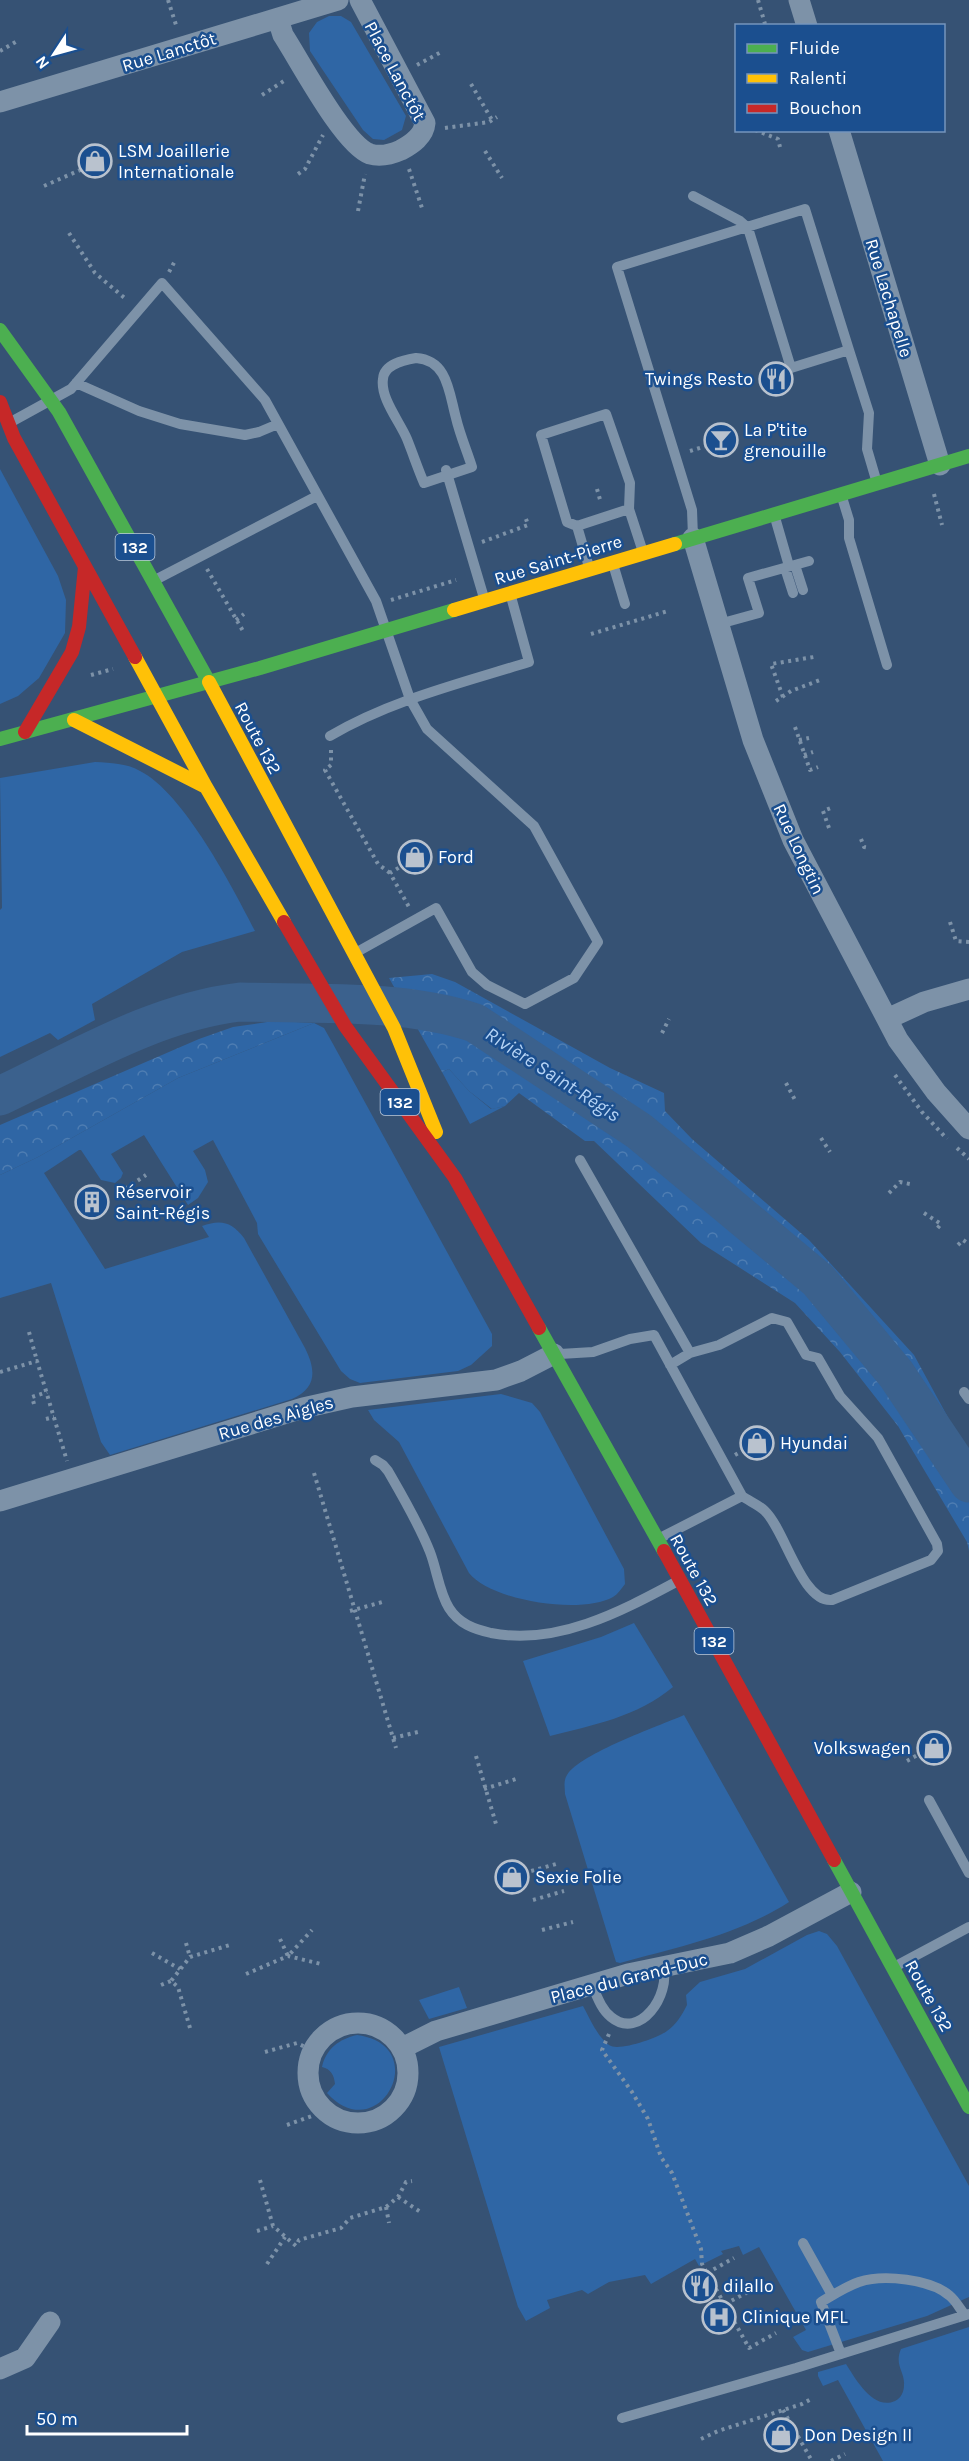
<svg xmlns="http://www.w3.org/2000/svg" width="969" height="2461" font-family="Karla,sans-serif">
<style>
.grass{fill:#2f66a5}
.forest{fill:url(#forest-crowns)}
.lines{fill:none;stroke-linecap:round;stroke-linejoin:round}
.river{stroke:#3b618d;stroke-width:39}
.path{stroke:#7d92a8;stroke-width:4;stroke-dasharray:3 4.5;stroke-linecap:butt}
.lane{stroke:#7d92a8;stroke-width:10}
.street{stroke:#7d92a8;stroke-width:21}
.fast{stroke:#4caf50;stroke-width:14}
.slow{stroke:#ffc107;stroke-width:14}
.jam{stroke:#c62828;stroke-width:14}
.labels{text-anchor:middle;stroke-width:5;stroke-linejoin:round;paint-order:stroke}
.shield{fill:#1b4f8f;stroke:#bbcadd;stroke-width:1.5}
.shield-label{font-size:16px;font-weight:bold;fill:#fff}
.street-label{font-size:18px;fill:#fff;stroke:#1b4f8f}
.poi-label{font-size:18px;fill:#fff;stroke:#1b4f8f;text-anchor:start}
.water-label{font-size:20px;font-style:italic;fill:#b5d3f5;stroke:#1b4f8f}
</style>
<defs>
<pattern id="forest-crowns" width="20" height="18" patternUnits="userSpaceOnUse" patternTransform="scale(1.5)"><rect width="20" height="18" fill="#2f66a5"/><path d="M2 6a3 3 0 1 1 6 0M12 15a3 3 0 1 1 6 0" fill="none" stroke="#4e7db2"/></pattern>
</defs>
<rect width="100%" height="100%" fill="#365274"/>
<path class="grass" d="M329 16H341L351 22 406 116 402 130 384 140 373 139 363 130 310 51 309 33 317 22Z
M0 469 58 576 66 600 65 633 39 678 18 696 0 704Z
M95 762C111 763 126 763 140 771 183 792 233 888 255 931L182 952 92 1004 95 1020 58 1040 50 1033 0 1057V910L2 908 0 778Z
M314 1023 324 1028 333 1044 492 1334V1346L471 1365 458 1371 360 1383 350 1379 341 1371 258 1234 257 1223 213 1140 193 1151 205 1170 208 1182 198 1198 188 1205 144 1135 111 1154 123 1173 121 1178 115 1183 101 1180 81 1150H79L44 1173 105 1269 209 1237 202 1226C221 1219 232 1222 244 1238L305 1348C316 1370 317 1388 292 1399L110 1455 101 1442 51 1283 0 1298V1175L38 1157 178 1078Z
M449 1069 469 1091 491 1109 505 1106 470 1124 442 1072Z
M501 1394 532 1403 540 1412 624 1569 625 1584C621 1589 618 1594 613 1597 581 1615 491 1601 469 1573L399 1442 374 1420 368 1410Z
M634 1623 673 1687C637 1717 593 1725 550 1736L523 1661 601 1637Z
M684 1715 789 1902C738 1935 678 1947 620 1963L616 1962 565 1794C565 1788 563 1781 567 1775 581 1753 657 1727 684 1715Z
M819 1931 827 1934 837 1946 969 2186V2297L927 2316 808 2352 802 2350 793 2337 806 2330 759 2247 743 2255 739 2246 721 2251 723 2254 699 2266 695 2259 651 2284 645 2275 609 2282 588 2294 582 2290 547 2300 550 2308 526 2321 518 2307 439 2047 583 2006C590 2019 597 2036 609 2045 618 2052 658 2038 667 2031 676 2025 682 2015 687 2005L686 1995 700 1982 745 1969 807 1935Z
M459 1987 467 2008 429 2019 419 2000Z
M357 2035C434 2045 379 2150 327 2093L335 2084C334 2075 331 2069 322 2067 326 2049 339 2039 357 2035Z
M969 2327V2461H883L838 2380 823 2386 818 2376V2372L846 2364C855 2378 873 2411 895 2401 901 2398 904 2392 904 2385 905 2372 894 2365 901 2349Z"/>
<path class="forest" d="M432 974 455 982 610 1068 664 1093 665 1111 692 1139 809 1240 914 1355 969 1456V1551L967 1542 898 1426 840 1352 795 1303 701 1243 594 1141H585L519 1093 505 1106 492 1109 469 1091 449 1069 442 1072 389 978Z
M274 1021 314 1023 178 1078 38 1157 0 1175V1125L199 1039 233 1027Z"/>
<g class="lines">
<path class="river" d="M0 1096C76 1060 155 1012 240 1002 315 1004 404 999 475 1023L639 1131 818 1280 896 1374 969 1483"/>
<path class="path" d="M168 0 177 28
M758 0 765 24
M0 51 19 40
M417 65 443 51
M471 84 492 120
M262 95 287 79
M445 128 489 122 497 117
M755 130 778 139 781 151
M485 151 502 178
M409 169 422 208
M298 174 305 169 323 135
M44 186 87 167
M358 211 365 174
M69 233 95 273 127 300
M169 272 176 259
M690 451 706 446
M597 489 601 503
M934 494 942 525
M482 542 528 525 526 519
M207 569 243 631
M391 600 456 580
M236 620 244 614
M591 634 668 611
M91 675 113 669
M783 697 771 664 814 657
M776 701 791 691 820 680
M795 727 810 770 818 767
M799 740 809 738
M331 750V765L325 770 378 864 390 873
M804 755 813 752
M829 828 823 811 831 808
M861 839 864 847 869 848
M405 864 390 873 409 907
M950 922 956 941 969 942
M662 1033 669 1019
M895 1075 922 1112 947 1139
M786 1083 795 1100
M821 1138 830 1152
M957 1148 969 1159
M119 1193 146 1175
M889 1193 900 1182 910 1184
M924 1213 941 1224 936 1230
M958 1245 963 1240 969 1244
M29 1332 37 1361
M0 1372 37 1361 67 1461
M34 1404 32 1397 47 1392
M46 1419 54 1417
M735 1455 747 1448
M314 1473 396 1748
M350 1611 386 1601
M393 1738 418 1732
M476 1756 496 1824
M907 1761 921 1753
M484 1789 516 1779
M524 1873 556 1864
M533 1900 564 1891
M542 1930 573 1922
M280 1939 288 1956 312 1930
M186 1943 190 1957
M152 1953 180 1969
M246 1974 288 1956 321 1964
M161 1985 171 1981
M190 2028 178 1987 171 1981 190 1957 233 1944
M609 2034 602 2050 632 2092 648 2119 661 2157 672 2173 701 2249 702 2264 749 2348 776 2333
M265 2052 297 2043 313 2051
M287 2125 312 2116 322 2107
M260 2180 273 2226 296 2246 299 2240 341 2228 350 2218 386 2207 398 2197 406 2182 412 2181
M398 2197 422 2213
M386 2207 389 2223
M257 2231 273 2226
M267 2264 285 2237
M707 2273 734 2258
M725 2304 752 2290
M783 2410 812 2461
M701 2439 718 2431 802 2404 813 2398
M831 2461 845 2454"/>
<path class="lane" d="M693 196 740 221 748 228 791 368 849 350 869 413 867 449 877 483
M416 358C448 360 449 393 456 418 460 435 467 451 472 467L424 483C418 469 413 454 407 439 400 422 380 398 383 379 384 364 404 360 416 358Z
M76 383 139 411 180 424 245 435 259 432 278 424
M11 422 71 389 162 283 265 400 376 601 410 699 427 729 534 826 598 942 574 978 525 1004 487 985 472 972 436 908 357 952
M446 470 484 598
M841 494 849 520V538L887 665
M774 514 789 566
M577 526 567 522 541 435 606 414 630 483 629 509
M693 537 692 510 617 267 805 209 849 350
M613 564 625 604
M795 565 803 590
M589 567 577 526 629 509 643 552
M785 568 793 593
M157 579 317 496
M719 624 759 613 748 578 809 561
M330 736C391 700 462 683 529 662L510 593
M580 1160 690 1353
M560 1354 593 1352 630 1339 654 1335 742 1496 660 1538
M670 1365 690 1353 719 1345 772 1318 787 1322 806 1355 818 1358 840 1396 878 1438 937 1544 938 1551 931 1560 832 1600C802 1603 785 1530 765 1511 759 1505 749 1501 742 1496
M964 1392 969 1399
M375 1460 383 1465 388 1471C403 1497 419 1524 430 1552 437 1570 439 1592 449 1608 459 1624 474 1629 491 1633 556 1646 620 1612 676 1582
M929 1800 969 1873
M896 1966 969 1927
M592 1985C597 1996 601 2009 611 2017 640 2041 671 1994 663 1967
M803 2243 832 2295
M841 2354 821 2302C833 2295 845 2287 859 2282 883 2274 931 2279 950 2296 956 2301 960 2309 965 2315
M622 2418 796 2368 969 2314"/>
<path class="street" d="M799 0 807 26
M278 19 283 35C300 61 344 145 370 154 380 157 392 154 401 150 412 144 424 136 425 123L360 0
M0 102 338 0
M839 130 940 465
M693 538 753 740 793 840 898 1040 936 1092 969 1129
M887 1019 924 1002 969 989
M0 1501 303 1408 352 1397 496 1380 521 1371 554 1354
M308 2073a50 50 0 1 1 100 0a50 50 0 1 1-100 0Z
M402 2048 436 2031 628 1974 730 1953 769 1936 851 1892
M0 2369 25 2358 50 2322"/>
<path class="fast" d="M0 330 59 412 209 682
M675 544 969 456
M0 739 260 668 454 610
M539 1328 664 1551
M834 1860 969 2107"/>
<path class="slow" d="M454 610 675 544
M135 657 206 787 284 922
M209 682 394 1028 436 1132
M74 720 206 787"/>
<path class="jam" d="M0 402 14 438 135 657
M25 732 72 652 79 627 85 567
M284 922 345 1026 455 1178 539 1328
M664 1551 834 1860"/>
</g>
<defs>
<symbol id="shop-ring" viewBox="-11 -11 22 22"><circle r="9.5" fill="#1b4f8f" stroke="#b9c2ce" stroke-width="1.5"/><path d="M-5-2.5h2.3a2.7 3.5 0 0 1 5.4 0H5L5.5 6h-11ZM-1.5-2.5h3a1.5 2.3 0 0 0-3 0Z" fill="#b9c2ce"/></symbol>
<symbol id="restaurant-ring" viewBox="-11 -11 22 22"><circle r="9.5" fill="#1b4f8f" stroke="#b9c2ce" stroke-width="1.5"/><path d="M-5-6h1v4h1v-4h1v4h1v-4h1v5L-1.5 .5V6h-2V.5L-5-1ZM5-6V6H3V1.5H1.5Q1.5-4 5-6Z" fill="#b9c2ce"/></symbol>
<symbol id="bar-ring" viewBox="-11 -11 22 22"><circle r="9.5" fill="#1b4f8f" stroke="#b9c2ce" stroke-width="1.5"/><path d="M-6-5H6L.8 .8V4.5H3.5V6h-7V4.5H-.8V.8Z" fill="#b9c2ce"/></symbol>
<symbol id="building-ring" viewBox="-11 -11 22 22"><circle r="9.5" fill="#1b4f8f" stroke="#b9c2ce" stroke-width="1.5"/><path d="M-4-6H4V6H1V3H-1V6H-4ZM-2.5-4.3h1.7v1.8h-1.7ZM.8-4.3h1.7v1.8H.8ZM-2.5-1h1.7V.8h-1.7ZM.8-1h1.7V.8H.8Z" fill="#b9c2ce"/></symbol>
<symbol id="hospital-ring" viewBox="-11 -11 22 22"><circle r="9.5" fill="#1b4f8f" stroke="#b9c2ce" stroke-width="1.5"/><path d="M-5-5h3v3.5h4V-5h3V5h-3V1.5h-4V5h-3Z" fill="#b9c2ce"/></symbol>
</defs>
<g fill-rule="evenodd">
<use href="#shop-ring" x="76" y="142" width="38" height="38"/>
<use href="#restaurant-ring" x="757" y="360" width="38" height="38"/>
<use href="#bar-ring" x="702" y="421" width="38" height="38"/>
<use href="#shop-ring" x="396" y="838" width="38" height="38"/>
<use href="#building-ring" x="73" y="1183" width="38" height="38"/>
<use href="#shop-ring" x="738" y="1424" width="38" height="38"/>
<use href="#shop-ring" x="915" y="1729" width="38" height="38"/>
<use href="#shop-ring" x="493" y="1858" width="38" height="38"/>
<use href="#restaurant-ring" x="681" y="2267" width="38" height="38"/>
<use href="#hospital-ring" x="700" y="2298" width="38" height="38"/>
<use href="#shop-ring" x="762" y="2416" width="38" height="38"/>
</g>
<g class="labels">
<g class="shield">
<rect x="115.5" y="534" width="39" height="26" rx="4.5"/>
<rect x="380.5" y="1089" width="39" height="26" rx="4.5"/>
<rect x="694.5" y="1628" width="39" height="26" rx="4.5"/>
</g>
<g class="shield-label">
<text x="135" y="553">132</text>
<text x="400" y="1108">132</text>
<text x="714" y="1647">132</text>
</g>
<g class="street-label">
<text transform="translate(169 52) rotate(-17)" y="6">Rue Lanctôt</text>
<text transform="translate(395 71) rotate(62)" y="6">Place Lanctôt</text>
<text transform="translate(889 298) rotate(73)" y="6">Rue Lachapelle</text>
<text transform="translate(558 560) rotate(-17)" y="6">Rue Saint-Pierre</text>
<text transform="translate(258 738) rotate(62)" y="6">Route 132</text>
<text transform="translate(799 849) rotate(65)" y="6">Rue Longtin</text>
<text transform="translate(276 1418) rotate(-16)" y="6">Rue des Aigles</text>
<text transform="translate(694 1570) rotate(61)" y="6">Route 132</text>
<text transform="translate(629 1978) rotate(-14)" y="6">Place du Grand-Duc</text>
<text transform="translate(929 1996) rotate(61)" y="6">Route 132</text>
</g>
<g class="poi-label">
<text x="118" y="157">LSM Joaillerie<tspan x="118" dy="21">Internationale</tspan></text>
<text x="753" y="385" text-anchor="end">Twings Resto</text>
<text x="744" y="436">La P'tite<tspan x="744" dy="21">grenouille</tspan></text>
<text x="438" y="863">Ford</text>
<text x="115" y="1198">Réservoir<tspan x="115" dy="21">Saint-Régis</tspan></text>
<text x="780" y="1449">Hyundai</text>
<text x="911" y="1754" text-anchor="end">Volkswagen</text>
<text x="535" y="1883">Sexie Folie</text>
<text x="723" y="2292">dilallo</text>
<text x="742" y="2323">Clinique MFL</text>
<text x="804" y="2441">Don Design II</text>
</g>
<g class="water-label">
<text transform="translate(553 1074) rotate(33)" y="7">Rivière Saint-Régis</text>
</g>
</g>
<rect x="735" y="24" width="210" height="108" fill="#1b4f8f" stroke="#7695bc" stroke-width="1.5"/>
<rect x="747" y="44" width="30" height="9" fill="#4caf50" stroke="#7695bc" stroke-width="1.5"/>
<text x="789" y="54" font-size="18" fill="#ffffff">Fluide</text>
<rect x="747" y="74" width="30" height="9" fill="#ffc107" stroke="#7695bc" stroke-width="1.5"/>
<text x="789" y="84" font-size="18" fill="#ffffff">Ralenti</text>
<rect x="747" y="104" width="30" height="9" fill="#c62828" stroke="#7695bc" stroke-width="1.5"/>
<text x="789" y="114" font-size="18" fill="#ffffff">Bouchon</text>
<g transform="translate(54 54) rotate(234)" stroke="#1b4f8f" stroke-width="4.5" paint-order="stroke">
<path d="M0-4.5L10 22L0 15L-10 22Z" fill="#ffffff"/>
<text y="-9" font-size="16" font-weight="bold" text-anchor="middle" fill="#ffffff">N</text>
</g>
<path d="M27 2425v9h160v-9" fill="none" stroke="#ffffff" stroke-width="3"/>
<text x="36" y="2425" font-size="18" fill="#ffffff" stroke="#1b4f8f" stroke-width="4.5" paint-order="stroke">50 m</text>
</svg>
